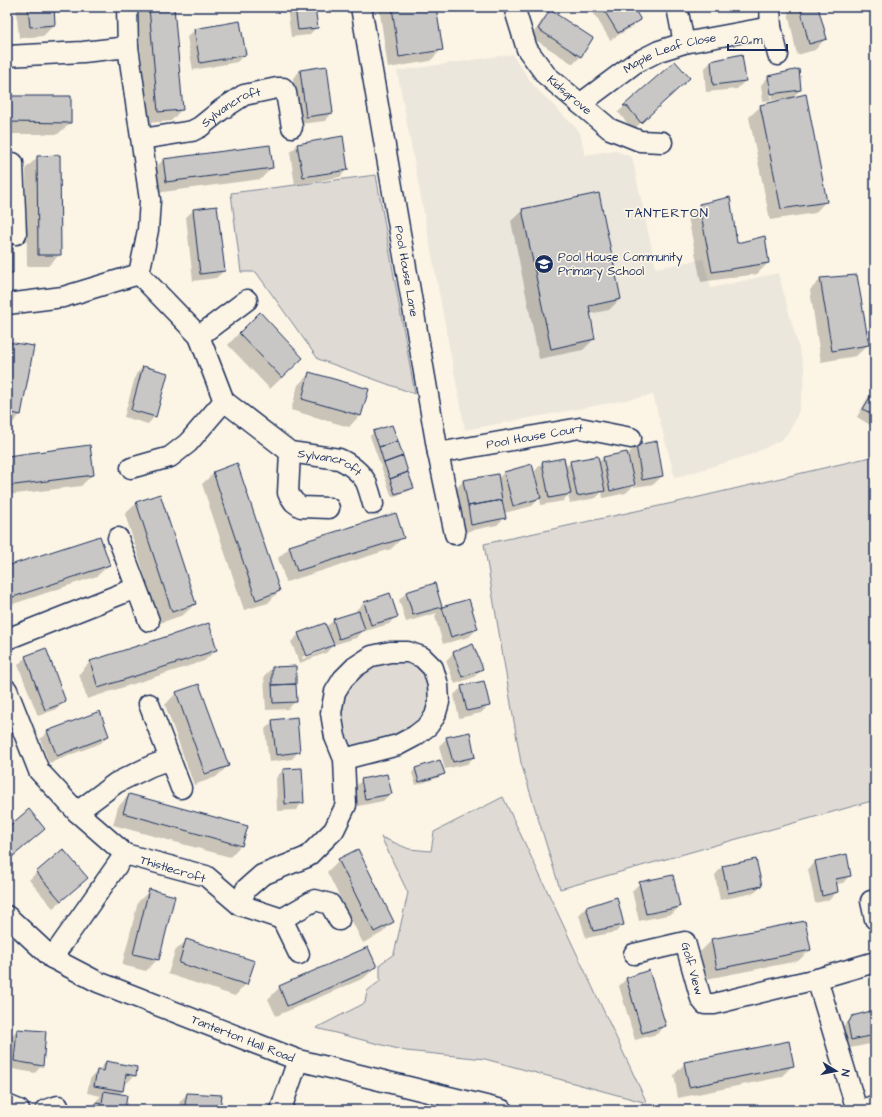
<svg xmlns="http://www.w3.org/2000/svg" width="882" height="1117" font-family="'Architects Daughter',sans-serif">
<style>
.built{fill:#ece7dc}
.green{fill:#dfdbd4;stroke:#7d8599}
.shadow{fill:#0003;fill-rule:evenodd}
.building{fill:#c8c7c6;stroke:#1b2f5e}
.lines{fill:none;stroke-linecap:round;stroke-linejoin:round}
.minor-casing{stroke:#1b2f5e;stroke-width:23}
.minor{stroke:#fcf5e5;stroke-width:20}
.labels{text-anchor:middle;stroke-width:3.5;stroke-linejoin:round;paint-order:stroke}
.street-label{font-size:12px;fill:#1b2f5e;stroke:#fcf5e5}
.poi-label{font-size:12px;fill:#1b2f5e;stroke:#fcf5e5;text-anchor:start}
.neighbourhood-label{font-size:13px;letter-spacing:1px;fill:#1b2f5e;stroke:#fcf5e5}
</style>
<rect width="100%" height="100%" fill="#fcf5e5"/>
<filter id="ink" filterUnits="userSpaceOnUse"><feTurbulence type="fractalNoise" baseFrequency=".025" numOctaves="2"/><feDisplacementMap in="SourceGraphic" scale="8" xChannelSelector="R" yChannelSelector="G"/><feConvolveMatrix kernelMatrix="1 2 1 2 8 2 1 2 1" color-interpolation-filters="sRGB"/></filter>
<g filter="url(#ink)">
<path class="built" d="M513 54 514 57 534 86 580 132 585 155 614 150 632 157 656 268 703 259 711 288 778 273 805 370 803 390 799 410 794 423 787 434 783 438V439L753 454 675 478 653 395 465 430 397 71Z"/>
<path class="green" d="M376 175 415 394 318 359 256 272H241L231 193Z
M875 456V800L560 889 521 763 484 544 682 501Z
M408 652 438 685 424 729 344 759 335 692 355 667Z
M503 797 647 1103 485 1059 406 1051 316 1028 365 1003 367 991 380 981V964L394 954 408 893 381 837 409 849 431 851 434 832Z"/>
<path class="shadow" d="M16 7H53L54 25 43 36 19 38Z
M137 7H173L182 109 171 121 147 123Z
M287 7H314L317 27 309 35 291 37Z
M379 7H435L442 49 430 61 388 68Z
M528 7H547L543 12H529Z
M590 7H632L640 19 632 27 610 40Z
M691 7H716L692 12Z
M787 7H817L826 38 815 50 797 55Z
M550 12 592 39 580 57 573 64 531 37 543 19Z
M195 30 245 54 237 62 193 70 187 37Z
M675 62 681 86 633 130 619 113H617Z
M711 62 745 81 737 89 706 92 704 69Z
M300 71 332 113 325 121 299 124 293 78Z
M768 77 800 90 791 99 826 201 815 213 770 220 749 117 761 106 784 100V99L763 101 761 85ZM768 81H770L773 99H771Z
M7 97 70 123 58 134H7Z
M298 145 347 169 340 177 295 185 290 152Z
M38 157 60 254 48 266H27L26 168Z
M163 160 272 167 261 179 155 193 152 171Z
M700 205 736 244 768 263 757 274 701 282 688 217Z
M194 210 224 271 216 278 193 281 186 217Z
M523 210 620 299 609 310 589 314 594 339 583 350 539 359 511 221Z
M7 249 12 272 7 278Z
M821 279 868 345 856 356 821 362 810 290Z
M239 333 290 370 270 389 228 345Z
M7 343 21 414 9 426 7 425Z
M143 367 155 416 148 424 124 417 136 374Z
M310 373 360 415 349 427 291 410 298 385Z
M875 388V428L857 417 871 392Z
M374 432 413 488 409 491 392 497 370 436Z
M656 442 662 476 654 484 634 487V485L626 493 603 498 602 492 596 498 570 503 568 495 563 501 541 505 540 498 532 506 504 513V518L497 525 464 532 456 489 463 481 497 475 498 479 504 472 531 465 535 481H537L535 471 542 463 565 467 571 462 598 463 603 458 626 453 628 462 630 461 628 454 636 446Z
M7 457 93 474 81 486 7 495Z
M214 473 279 591 268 603 244 610 202 484Z
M137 503 195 604 183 615 160 623 125 514Z
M402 538 391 549 286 582 278 558 290 547Z
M109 565 97 576 7 606V568Z
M407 592 441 607 438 609 468 600 477 629 469 637 443 644 435 616 437 613 406 622 399 600Z
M390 595 396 616 389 624 362 632 356 638 333 645 326 653 300 663 291 642 299 634 326 627 334 620 357 612 356 610 364 603ZM325 648V650L303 659 302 657Z
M208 625 216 650 204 661 87 699 79 674 90 662Z
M453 653 482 669 474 677 455 684 446 661Z
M26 657 65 701 57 709 38 716 18 665Z
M272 668 296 701 288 709 266 710 264 676Z
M462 687 489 705 481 713 459 718 454 695Z
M176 693 228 766 216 777 194 785 165 705Z
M273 721 299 751 292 759 269 762 265 729Z
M48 732 108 735 101 743 49 763 40 739Z
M447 738 474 757 467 764 445 769 439 746Z
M440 761 444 773 440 777 416 785 412 773 415 769Z
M283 770 303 802 296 810 277 811 276 778Z
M362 780 391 793 383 801 358 806 354 788Z
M129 795 241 845 230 857 113 825 118 807Z
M7 829H44L7 862Z
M357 851 393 922 382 933 363 943 327 872 339 860Z
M815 862 850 875 843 883 836 884 837 892 829 900 815 903 808 869Z
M722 867 761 885 754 893 720 900 715 875Z
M37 872 79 885 53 908 29 880Z
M640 883 679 907 672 914 639 921 632 891Z
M149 891 158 959 146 971 122 965 138 902Z
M586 907 623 924 616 932 586 938 579 915Z
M187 940 246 984 235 996 168 974 175 951Z
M712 940 810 950 798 961 706 979 700 952Z
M376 967 364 978 276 1016 268 999 280 987Z
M626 979 665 1026 657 1034 635 1040 619 986Z
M875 1012V1043L840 1050 841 1028 853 1017Z
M7 1025 8 1039 17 1030 42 1065 35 1073 7 1068 9 1042 8 1041 7 1045Z
M106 1062 135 1075 127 1083 124 1082 123 1091 119 1094 124 1110H90L96 1104 97 1100 101 1096 87 1093 90 1079 97 1071H98Z
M685 1063 793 1065 781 1077 678 1098 674 1075Z
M187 1094 219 1110H178L180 1101Z"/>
<path class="building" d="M28 7H54L55 25 30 27Z
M149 7H174L183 110 158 112Z
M295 7H315L318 28 298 30Z
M392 7H436L443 50 399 57Z
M602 7H633L641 20 618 33Z
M800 7H818L827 39 809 44Z
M550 10 593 38 581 57 538 29Z
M240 21 246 55 200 63 194 29Z
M742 54 746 81 713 85 711 61Z
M675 61 690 78 641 123 627 106H623Z
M327 66 333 113 306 117 300 70Z
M799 69 801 90 771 94 768 76Z
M806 94 827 202 781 209 760 105Z
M7 96H71V123L7 122Z
M343 136 348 170 303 177 297 144Z
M270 145 273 168 166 182 163 159Z
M60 155 61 255H38L37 156Z
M599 193 621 299 589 306 595 339 551 349 522 209Z
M730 197 737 243 765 236 769 263 712 272 699 204Z
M217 206 225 271 200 274 193 209Z
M7 248H13V273H7Z
M857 275 869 345 832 351 820 278Z
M260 312 303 358 282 378 239 333Z
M7 342 34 346 21 415 7 412Z
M143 366 168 373 156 417 131 410Z
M309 372 369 389 361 416 302 399Z
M875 389V416L863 409Z
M392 425 398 441 379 447 373 431Z
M398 441 403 456 384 463 379 447Z
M657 441 663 476 642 480 636 445Z
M90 445 94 475 7 486V456Z
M627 452 635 485 610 491 603 457Z
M403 456 408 472 390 479 384 463Z
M598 456 605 491 577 496 570 461Z
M564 458 571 494 549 498 542 462Z
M237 463 280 591 256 600 213 472Z
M532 464 541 498 513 506 504 472Z
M408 472 414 488 395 494 390 479Z
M498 474 502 500 468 506 463 480Z
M160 494 196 604 172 612 136 502Z
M502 500 506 518 471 525 468 506Z
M396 513 404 538 297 571 289 546Z
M100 536 110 565 7 599V566Z
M435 583 442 607 413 615 406 592Z
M390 593 398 617 371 625 364 602Z
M469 599 478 629 451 637 442 607Z
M359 611 365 630 339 639 333 619Z
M209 623 217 650 98 688 90 661Z
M325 623 334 645 307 656 298 633Z
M473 644 483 669 462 677 453 652Z
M46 648 66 702 45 710 25 656Z
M296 666V684L272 685V667Z
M484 681 490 706 467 711 461 686Z
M199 684 229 766 205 774 176 692Z
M296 684 297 702 273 703 272 685Z
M100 711 109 736 57 756 47 731Z
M297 717 300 752 276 755 272 720Z
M470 732 475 757 453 762 446 737Z
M440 760 445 774 419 782 415 768Z
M302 768 304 803 285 804 283 769Z
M387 774 392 794 365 799 361 779Z
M129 794 248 826 242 846 123 813Z
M29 809 45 829 12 857 7 851V828Z
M63 849 88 878 61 901 36 872Z
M358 849 394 922 374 932 338 859Z
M847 854 851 876 836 879 838 892 822 896 815 861Z
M756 859 762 886 728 893 722 866Z
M673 875 680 907 646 914 639 882Z
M149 889 175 896 159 960 133 954Z
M617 897 624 925 593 931 586 907Z
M805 921 811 950 717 969 711 939Z
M186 939 255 961 247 985 179 963Z
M368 947 377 967 287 1006 279 986Z
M649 970 666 1026 642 1033 626 978Z
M875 1010V1035L851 1040 848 1024 852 1016Z
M7 1024 11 1025 7 1052Z
M17 1029 46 1031 43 1066 14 1061Z
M789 1041 794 1066 689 1087 684 1062Z
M106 1061 137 1067 136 1076 126 1074 123 1091 94 1086 97 1070 104 1071Z
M104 1091 127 1095 125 1110H95L96 1102 102 1103Z
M187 1093 222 1095 220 1110H184Z"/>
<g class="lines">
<defs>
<g id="minor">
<path id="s1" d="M361 7 438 453 455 534"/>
<path id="s2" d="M514 7 527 49 546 75 610 129 640 141 662 142"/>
<path d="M677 7 684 43"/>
<path d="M770 7 771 27 778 55"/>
<path d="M7 56 83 52 128 47"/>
<path id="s3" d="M580 104 635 63 659 51 684 43 771 27"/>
<path id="s4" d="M142 139 192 131 200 127 221 110 244 95 277 88H283L286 93 292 127"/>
<path d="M13 163 16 234"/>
<path id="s5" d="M139 274 199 336 224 401 290 452 339 459C349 463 361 473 366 482 369 489 371 497 373 504"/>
<path d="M7 304 63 297 139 274 148 230 150 200 128 47 127 7"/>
<path d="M199 336 247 300"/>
<path d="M290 452 288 493 294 502 301 507 329 508"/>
<path id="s6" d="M438 453 580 428 631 438"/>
<path d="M131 468 170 457 188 443 224 401"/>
<path d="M118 538 149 621"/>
<path d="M7 639 136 588"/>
<path d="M7 690 39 771 77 812 125 854 206 876 240 905 282 919 315 900 330 904 339 920"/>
<path d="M149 704 181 788"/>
<path d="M77 812 116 783 151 766 170 759"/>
<path d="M871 901 875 919"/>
<path d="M240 905 246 889 262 875 307 857 334 830 346 805 344 759 335 737 331 713 335 692 343 679 355 667 372 656 390 652H408L422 657 433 668 438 685 439 702 435 716 428 726 415 736 398 745 344 759"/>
<path id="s7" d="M7 916 52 958 98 982 298 1060 502 1110"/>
<path d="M282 919 299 954"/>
<path id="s8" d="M634 954 685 942 701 999 705 1004H714L782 987 817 979 875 962"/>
<path d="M52 958 125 854"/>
<path d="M817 979 857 1110"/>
<path d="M7 1105 19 1110"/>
<path d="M46 1110 58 1106"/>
<path d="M281 1110 282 1106 298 1060"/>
<path d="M863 1110 875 1105"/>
</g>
</defs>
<use href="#minor" class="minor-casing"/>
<use href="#minor" class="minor"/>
</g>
</g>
<defs>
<symbol id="school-disc" viewBox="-11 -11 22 22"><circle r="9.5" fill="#1b2f5e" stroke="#fcf5e5"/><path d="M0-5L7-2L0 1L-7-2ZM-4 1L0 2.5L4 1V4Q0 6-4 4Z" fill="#fff"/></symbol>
</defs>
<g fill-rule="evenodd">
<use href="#school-disc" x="533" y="253" width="22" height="22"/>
</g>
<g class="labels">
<g class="street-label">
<text dy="4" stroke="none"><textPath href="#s3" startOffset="105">Maple Leaf Close</textPath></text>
<text dy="4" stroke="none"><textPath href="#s2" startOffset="107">Kidsgrove</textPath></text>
<text dy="4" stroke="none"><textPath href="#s4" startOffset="97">Sylvancroft</textPath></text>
<text dy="4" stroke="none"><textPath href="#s1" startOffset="268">Pool House Lane</textPath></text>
<text dy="4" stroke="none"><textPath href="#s6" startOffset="98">Pool House Court</textPath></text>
<text dy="4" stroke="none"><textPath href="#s5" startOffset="281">Sylvancroft</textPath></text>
<text transform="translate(173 869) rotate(17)" y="4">Thistlecroft</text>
<text dy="4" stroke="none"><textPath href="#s8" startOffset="80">Golf View</textPath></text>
<text dy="4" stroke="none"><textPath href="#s7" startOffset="269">Tanterton Hall Road</textPath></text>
</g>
<g class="poi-label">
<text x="558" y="261">Pool House Community<tspan x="558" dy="14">Primary School</tspan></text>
</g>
<g class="neighbourhood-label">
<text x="667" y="217">TANTERTON</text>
</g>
</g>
<rect width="882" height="1117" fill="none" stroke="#fcf5e5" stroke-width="24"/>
<rect x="12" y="12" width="858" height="1093" fill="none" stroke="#1b2f5e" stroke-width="1.5" filter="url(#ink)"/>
<g transform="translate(836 1071) rotate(100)" stroke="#fcf5e5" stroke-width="3" paint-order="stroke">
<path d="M0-3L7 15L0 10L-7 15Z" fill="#1b2f5e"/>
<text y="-6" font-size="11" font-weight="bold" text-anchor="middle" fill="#1b2f5e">N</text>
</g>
<path d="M728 44v6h59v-6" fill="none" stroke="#1b2f5e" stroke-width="2"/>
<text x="734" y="44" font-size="12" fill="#1b2f5e" stroke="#fcf5e5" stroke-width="3" paint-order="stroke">20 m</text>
</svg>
